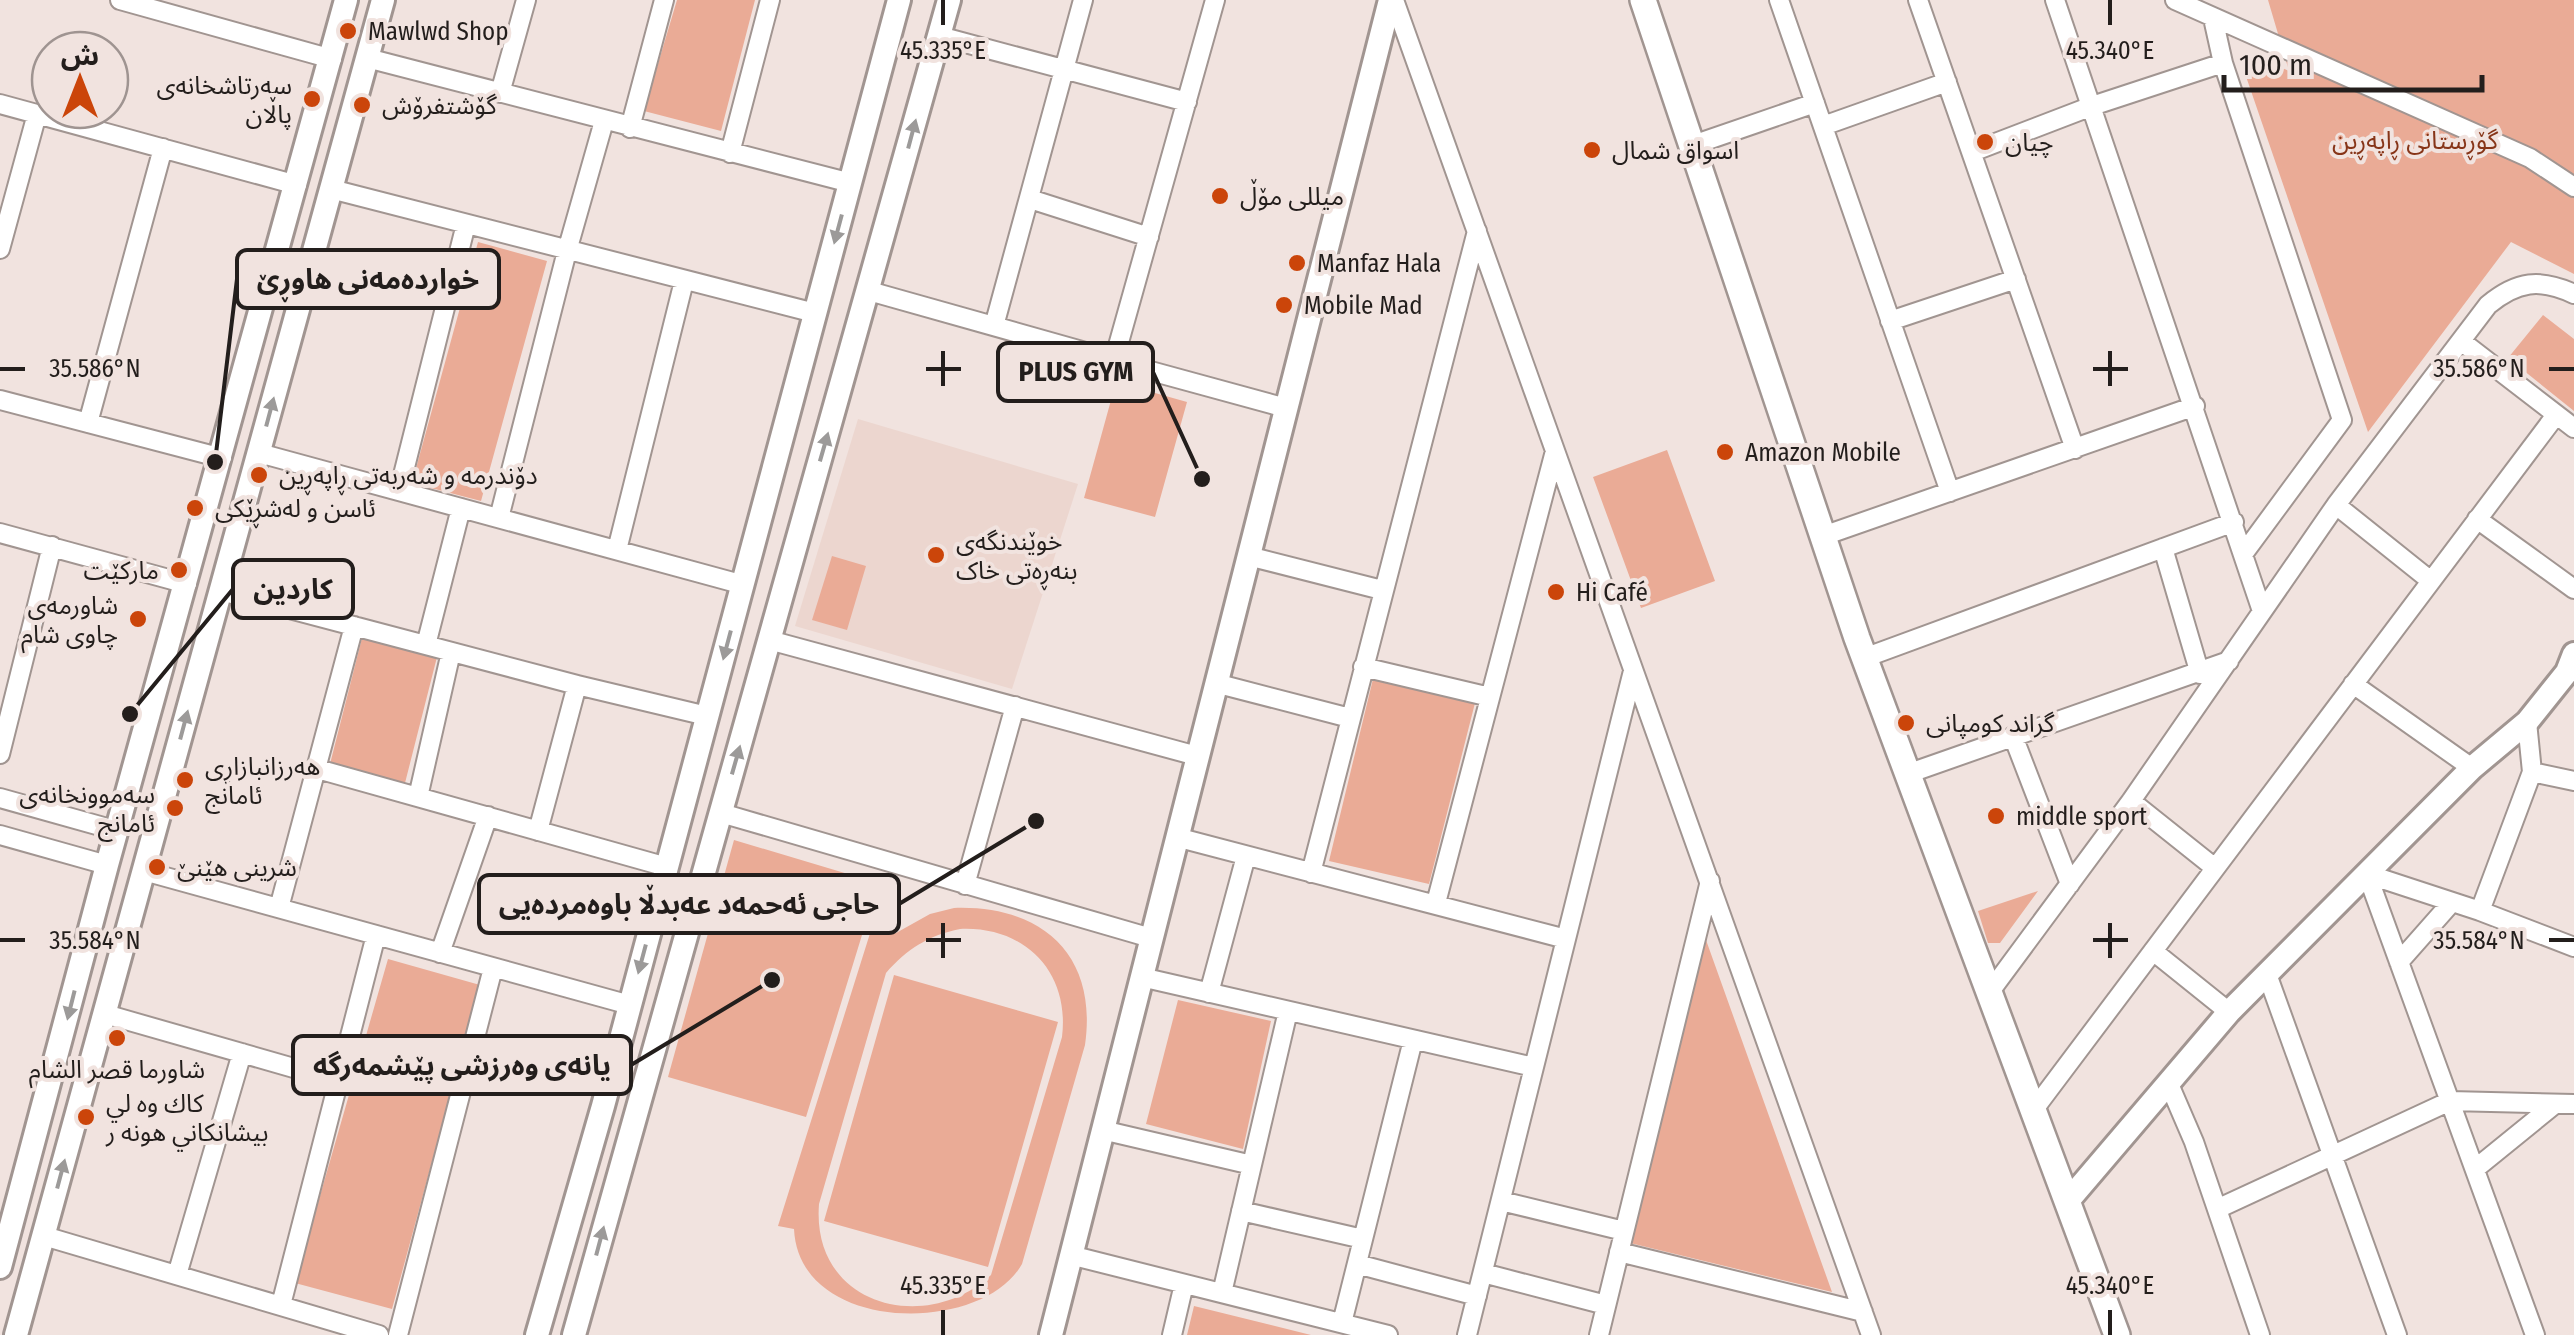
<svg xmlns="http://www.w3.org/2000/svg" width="2574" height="1335" font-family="'Fira Sans Condensed','Noto Sans Arabic',sans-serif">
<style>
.built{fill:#ecd6cf}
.green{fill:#eaab96;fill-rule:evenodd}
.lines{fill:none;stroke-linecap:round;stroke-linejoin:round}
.minor-casing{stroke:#a19591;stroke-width:22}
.tertiary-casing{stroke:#a19591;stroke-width:28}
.secondary-casing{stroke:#a19591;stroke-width:30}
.minor{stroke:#fff;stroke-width:18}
.tertiary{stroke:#fff;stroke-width:22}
.secondary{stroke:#fff;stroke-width:25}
.oneway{fill:#9c9a99}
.ticks{fill:none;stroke:#231e1c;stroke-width:4}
.poi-dot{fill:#cb450a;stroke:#f1e3df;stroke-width:4}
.labels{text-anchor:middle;stroke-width:8;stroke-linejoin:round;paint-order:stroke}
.poi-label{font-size:25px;fill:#231e1c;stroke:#f1e3df;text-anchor:start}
.park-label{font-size:25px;fill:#873518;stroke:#f1e3df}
.ticks-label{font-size:25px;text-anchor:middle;fill:#231e1c;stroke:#f1e3df;stroke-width:8;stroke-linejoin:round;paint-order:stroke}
.leader{fill:none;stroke:#231e1c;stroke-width:4}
.callout-dot{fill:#231e1c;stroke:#f1e3df;stroke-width:4}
.callout{fill:#f1e3df;stroke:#231e1c;stroke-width:4}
.callout-label{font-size:28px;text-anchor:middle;font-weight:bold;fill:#231e1c}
</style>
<rect width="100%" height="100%" fill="#f1e3df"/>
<path class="built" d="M858 419 1078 484 1012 689 795 626Z"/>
<path class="green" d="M677 0H755L721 131 644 111Z
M2268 0H2574V274L2511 242 2368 432 2239 56 2245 52 2289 71Z
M478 242 547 261 481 501 412 483Z
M2543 315 2574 339V411L2508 358Z
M1116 382 1187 402 1155 517 1084 498Z
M1667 450 1715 581 1641 608 1593 477Z
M832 556 866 566 847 630 812 620Z
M362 638 437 657 405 783 330 764Z
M1373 679 1475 703 1429 884 1329 861Z
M734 840 878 883 806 1117 668 1077Z
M2038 891 2000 943H1988L1978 911Z
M954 908C1041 905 1098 954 1085 1045L1022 1264C983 1335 799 1335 794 1229L778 1226 872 927 896 933 930 914ZM960 929C1025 926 1070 972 1062 1037L991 1275C927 1335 811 1307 819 1204L886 973C907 949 929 935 960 929Z
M1706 940 1832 1292 1630 1243Z
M388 959 480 985 392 1309 295 1283Z
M894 975 1058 1022 988 1267 824 1221Z
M1178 1000 1271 1021 1243 1149 1146 1124Z
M1194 1306 1311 1335H1187Z"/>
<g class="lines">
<defs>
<path id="minor" d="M120 0 332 59
M1394 0 1871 1335
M1779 0 1950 492
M1918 0 2075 449
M2055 0 2262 611
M2175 0 2530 158 2574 187
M2213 18 2223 63 2342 420 2244 553
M939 36 1187 102
M367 58 851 183
M500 93 526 0
M0 104 297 185
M1823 126 1947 82
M630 128 664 0
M1693 145 1815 103
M1972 152 2092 106 2223 63
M730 153 770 0
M331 189 815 313
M1030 199 1149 237
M0 249 37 114
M869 291 1114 360 1215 0
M1890 321 2016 279
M994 326 1083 0
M2461 341 2574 428
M1147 370 1286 408
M0 400 222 458
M88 423 163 148
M259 453 744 585
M399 491 466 224
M2336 505 2431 581
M499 518 567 251 604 121
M2477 519 2574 589
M0 533 187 584
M1823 536 2195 406
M2163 548 2200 674
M617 550 684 281
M1248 556 1382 590
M221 591 577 685 707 716
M769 640 1197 756
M426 645 461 508
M1864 658 2234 522
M1363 667 1490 697
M1215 683 1350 718
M2353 684 2472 768
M2013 736 2070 884
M0 754 52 546
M314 768 667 867
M2532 772 2574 781
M1907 774 2229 661
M418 797 451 652
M0 798 118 831
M2131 801 2215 868
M721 813 1151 938
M538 831 577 685
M0 835 107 865
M1176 837 1566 939
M144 871 630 1005
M1311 873 1477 231
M2367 874 2535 1335
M2367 874 2480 911 2574 947
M965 885 1015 706
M1436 903 1555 451
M279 908 354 626
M2480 911 2532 772 2527 722
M2153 951 2229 1012
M440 953 488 816
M2399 962 2452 902
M2267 974 2397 1335
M1141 977 1534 1067
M1209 993 1246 856
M1989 993 2131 801 2336 505 2488 305C2517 281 2540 278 2574 294
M105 1014 339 1081
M2169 1084 2194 1142 2260 1335
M2035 1108 2556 415
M1102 1130 1252 1165
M2475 1169 2555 1104
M1501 1201 1624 1231
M2217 1209 2450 1101 2574 1104
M1241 1211 1363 1239
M44 1236 379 1335
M1619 1252 1863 1312
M1070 1255 1388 1335
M1357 1264 1477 1296
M1483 1273 1606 1305
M177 1275 242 1053
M1222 1293 1288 1011
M281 1305 376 935
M1342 1323 1413 1040
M398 1335 493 968
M1172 1335 1184 1284
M1467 1335 1633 671
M1599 1335 1710 881"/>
<path id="tertiary" d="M2067 1202 2229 1012 2472 768 2527 722 2567 672 2574 654
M0 1267 107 865 346 0
M16 1335 383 0
M537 1335 603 1106 899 0
M574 1335 949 0
M1051 1335 1390 0"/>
<path id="secondary" d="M1643 0 1857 638 2117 1335"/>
</defs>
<use href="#minor" class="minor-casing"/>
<use href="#tertiary" class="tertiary-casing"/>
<use href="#secondary" class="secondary-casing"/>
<use href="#minor" class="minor"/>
<use href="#tertiary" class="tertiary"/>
<use href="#secondary" class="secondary"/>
</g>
<defs><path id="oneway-solid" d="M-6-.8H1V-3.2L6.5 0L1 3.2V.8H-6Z" transform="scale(2.5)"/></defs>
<g class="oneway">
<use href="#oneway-solid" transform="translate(912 134) rotate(-75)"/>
<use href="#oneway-solid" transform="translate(838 229) rotate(105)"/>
<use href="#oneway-solid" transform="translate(270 412) rotate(-75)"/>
<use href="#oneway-solid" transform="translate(824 447) rotate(-74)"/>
<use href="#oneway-solid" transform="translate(727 645) rotate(105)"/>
<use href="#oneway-solid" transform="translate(184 725) rotate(-75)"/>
<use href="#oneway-solid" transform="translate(736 760) rotate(-74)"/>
<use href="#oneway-solid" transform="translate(642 959) rotate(105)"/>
<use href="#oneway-solid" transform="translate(71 1005) rotate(104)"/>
<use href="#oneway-solid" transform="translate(61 1174) rotate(-75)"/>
<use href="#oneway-solid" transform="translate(600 1241) rotate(-75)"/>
</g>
<path class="ticks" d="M943 0V25M2110 0V25M943 351V386M2110 351V386M0 369H25M926 369H961M2093 369H2128M2549 369H2574M943 923V958M2110 923V958M0 940H25M926 940H961M2093 940H2128M2549 940H2574M943 1310V1335M2110 1310V1335"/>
<g class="poi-dot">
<circle cx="348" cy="31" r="10"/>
<circle cx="312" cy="99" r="10"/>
<circle cx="362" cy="105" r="10"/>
<circle cx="1985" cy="142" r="10"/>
<circle cx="1592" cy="150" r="10"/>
<circle cx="1220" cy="196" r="10"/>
<circle cx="1297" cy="263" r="10"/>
<circle cx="1284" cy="305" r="10"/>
<circle cx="1725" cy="452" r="10"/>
<circle cx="259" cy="475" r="10"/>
<circle cx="195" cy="508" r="10"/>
<circle cx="936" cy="555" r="10"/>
<circle cx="179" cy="570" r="10"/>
<circle cx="1556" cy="592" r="10"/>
<circle cx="138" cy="619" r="10"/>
<circle cx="1906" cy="723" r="10"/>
<circle cx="185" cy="780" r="10"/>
<circle cx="175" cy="808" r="10"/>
<circle cx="1996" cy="816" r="10"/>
<circle cx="157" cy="867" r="10"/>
<circle cx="117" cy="1038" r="10"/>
<circle cx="86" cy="1117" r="10"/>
</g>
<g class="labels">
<g class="poi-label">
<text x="368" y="40">Mawlwd Shop</text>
<text x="292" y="94" text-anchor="end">سەرتاشخانەی<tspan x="292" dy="29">پاڵان</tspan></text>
<text x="382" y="114">گۆشتفرۆش</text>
<text x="2005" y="151">چيان</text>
<text x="1612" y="159">اسواق شمال</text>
<text x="1240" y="205">میللی مۆڵ</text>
<text x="1317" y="272">Manfaz Hala</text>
<text x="1304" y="314">Mobile Mad</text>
<text x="1745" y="461">Amazon Mobile</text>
<text x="279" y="484">دۆندرمە و شەربەتی ڕاپەڕین</text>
<text x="215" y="517">ئاسن و لەشڕێکی</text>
<text x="956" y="550">خوێندنگەی<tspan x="956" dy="29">بنەڕەتی خاک</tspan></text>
<text x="159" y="579" text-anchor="end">مارکێت</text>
<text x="1576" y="601">Hi Café</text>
<text x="118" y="614" text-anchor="end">شاورمەی<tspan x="118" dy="29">چاوی شام</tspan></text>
<text x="1926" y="732">گراند كومپانى</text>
<text x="205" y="775">هەرزانبازاڕی<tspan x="205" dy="29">ئامانج</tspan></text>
<text x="155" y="803" text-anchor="end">سەموونخانەی<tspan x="155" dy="29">ئامانج</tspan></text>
<text x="2016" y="825">middle sport</text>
<text x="177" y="876">شرینی هێنێ</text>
<text x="117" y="1078" text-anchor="middle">شاورما قصر الشام</text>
<text x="106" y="1112">كاك وه لي<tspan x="106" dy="29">بيشانكاني هونه ر</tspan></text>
</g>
<g class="park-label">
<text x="2415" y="149">گۆڕستانی ڕاپەڕین</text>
</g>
</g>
<g class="ticks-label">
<text x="943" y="59">45.335°E</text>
<text x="2110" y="59">45.340°E</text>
<text x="95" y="377">35.586°N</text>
<text x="2479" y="377">35.586°N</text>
<text x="95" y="949">35.584°N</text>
<text x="2479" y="949">35.584°N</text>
<text x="943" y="1294">45.335°E</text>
<text x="2110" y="1294">45.340°E</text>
</g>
<path class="leader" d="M215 462L237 279M1202 479L1153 372M130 714L233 589M1036 821L899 904M772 980L631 1065"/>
<g class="callout-dot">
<circle cx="215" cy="462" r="10"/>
<circle cx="1202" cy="479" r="10"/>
<circle cx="130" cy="714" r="10"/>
<circle cx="1036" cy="821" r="10"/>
<circle cx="772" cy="980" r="10"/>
</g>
<g class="callout">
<rect x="237" y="250" width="262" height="58" rx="10"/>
<rect x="998" y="343" width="155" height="58" rx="10"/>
<rect x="233" y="560" width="120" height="58" rx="10"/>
<rect x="479" y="875" width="420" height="58" rx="10"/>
<rect x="293" y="1036" width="338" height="58" rx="10"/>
</g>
<g class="callout-label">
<text x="368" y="289">خواردەمەنی هاوڕێ</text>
<text x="1076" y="381">PLUS GYM</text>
<text x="293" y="599">كاردين</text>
<text x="689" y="914">حاجی ئەحمەد عەبدڵا باوەمردەیی</text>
<text x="462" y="1075">یانەی وەرزشی پێشمەرگە</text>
</g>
<g transform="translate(80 80)"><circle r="48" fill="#f1e3df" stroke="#9f9491" stroke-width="2.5"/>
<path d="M0-8L18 38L0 25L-18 38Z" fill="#cb450a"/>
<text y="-15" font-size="28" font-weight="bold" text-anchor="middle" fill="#231e1c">ش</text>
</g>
<path d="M2224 75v15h258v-15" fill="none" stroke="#231e1c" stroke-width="5"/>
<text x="2239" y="75" font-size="30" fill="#231e1c" stroke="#f1e3df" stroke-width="8" paint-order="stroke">100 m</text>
</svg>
